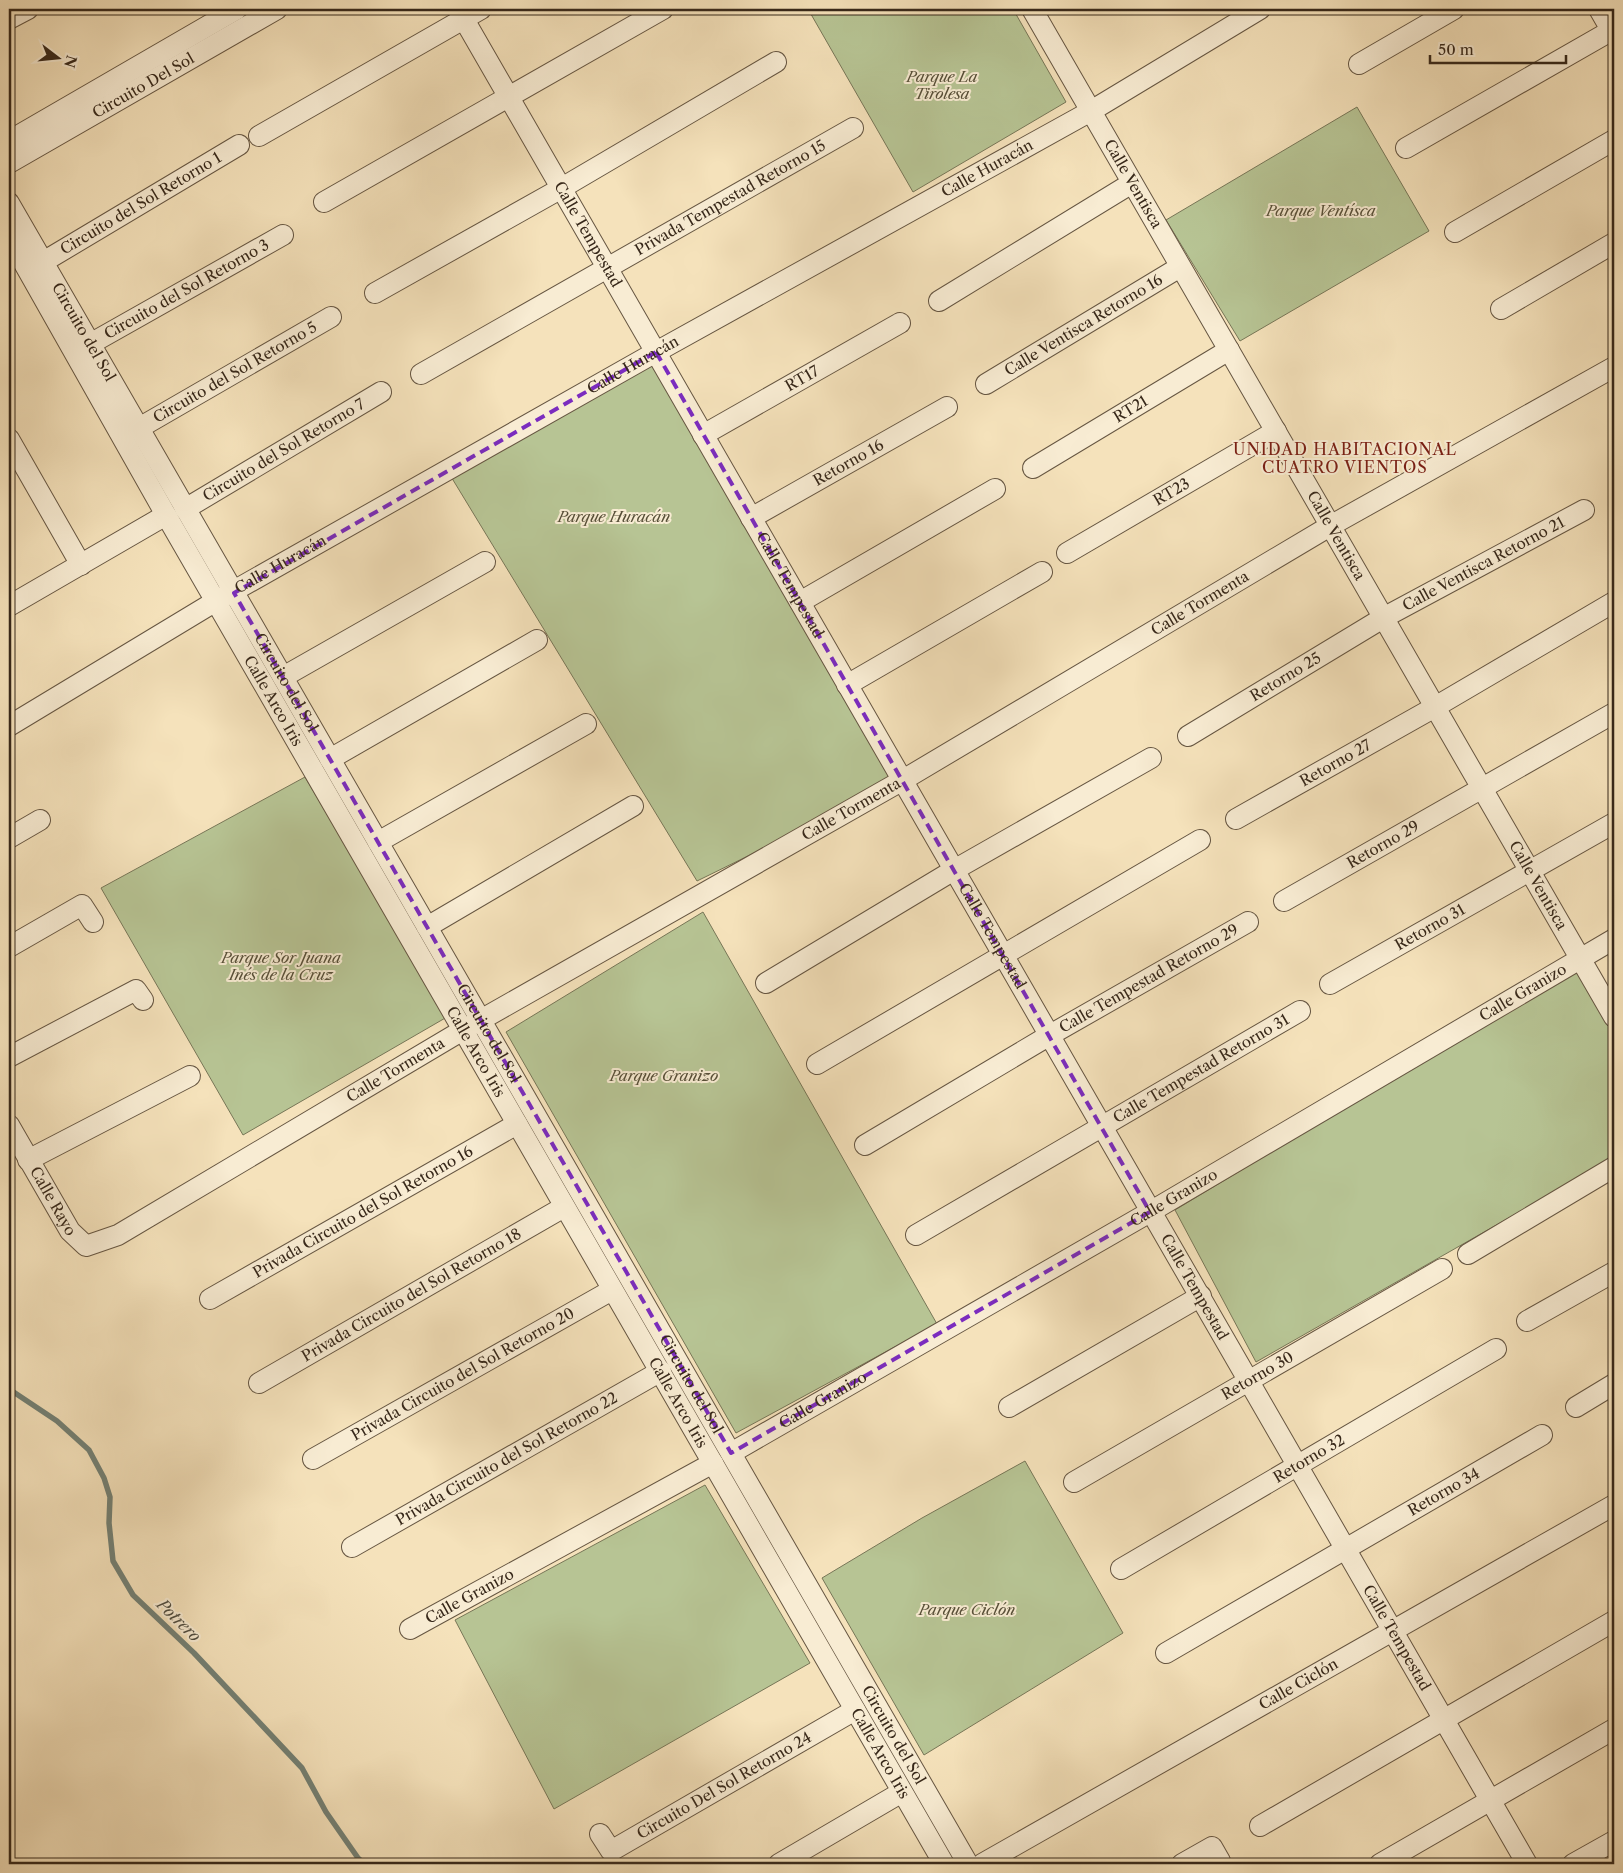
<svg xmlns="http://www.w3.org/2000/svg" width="1623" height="1873" font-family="'Libre Caslon Text',serif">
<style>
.green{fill:#b7c494;stroke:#777657}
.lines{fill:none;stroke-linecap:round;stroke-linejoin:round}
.stream{stroke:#748175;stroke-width:5.5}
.minor-casing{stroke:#665642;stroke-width:22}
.minor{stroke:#f8ecd3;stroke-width:20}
.marked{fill:none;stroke:#7b2cbf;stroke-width:4;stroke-dasharray:10 6;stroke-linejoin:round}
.labels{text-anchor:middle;stroke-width:4;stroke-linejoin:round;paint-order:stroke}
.park-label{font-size:15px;font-style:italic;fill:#574f38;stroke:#f8ecd3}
.street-label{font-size:15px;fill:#37281a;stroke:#f8ecd3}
.neighbourhood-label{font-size:16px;letter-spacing:1px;fill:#7a1f14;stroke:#f8ecd3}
.water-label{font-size:16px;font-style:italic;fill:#504d40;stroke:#f8ecd3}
</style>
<rect width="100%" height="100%" fill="#f5e2bb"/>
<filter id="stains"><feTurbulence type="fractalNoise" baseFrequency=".004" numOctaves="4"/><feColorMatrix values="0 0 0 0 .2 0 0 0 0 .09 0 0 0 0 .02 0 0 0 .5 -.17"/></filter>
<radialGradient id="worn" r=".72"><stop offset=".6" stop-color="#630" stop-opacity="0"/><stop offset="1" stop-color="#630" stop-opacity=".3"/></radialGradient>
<path class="green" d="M808 9H1013L1066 102 913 192Z
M1357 107 1429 231 1240 341 1166 220Z
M656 352 903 780 697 881 450 475Z
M305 777 447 1017 243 1135 101 888Z
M703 912 937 1324 736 1433 506 1032Z
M1577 968 1614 1031V1158L1256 1362 1175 1210Z
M1025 1461 1123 1633 924 1755 822 1578 922 1518Z
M705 1485 810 1663 554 1809 455 1620Z"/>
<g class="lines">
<path class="stream" d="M9 1389 57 1421 89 1450 104 1478 110 1497 109 1523 113 1561 133 1595 194 1653 302 1768 326 1812 358 1858 365 1864"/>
<defs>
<g id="minor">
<path id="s1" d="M458 9 1527 1864"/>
<path id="s2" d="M1032 9 1614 1017"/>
<path d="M1599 9 1614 35"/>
<path d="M9 19 28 9"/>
<path d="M1359 64 1454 9"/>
<path d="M259 136 481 9"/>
<path d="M9 141 237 9"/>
<path d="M1406 148 1614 29"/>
<path id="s3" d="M9 163 277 9"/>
<path d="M324 202 663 9"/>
<path id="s4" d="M9 203 968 1864"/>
<path d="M1455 232 1614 140"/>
<path id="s5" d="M9 237 166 515 944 1864"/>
<path id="s6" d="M43 262 239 145"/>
<path d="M375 293 560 189 776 62"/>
<path d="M939 301 1132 183"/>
<path d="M1501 309 1614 243"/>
<path id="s7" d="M90 344 283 235"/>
<path id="s8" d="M421 374 853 128"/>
<path id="s9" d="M986 384 1180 267"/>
<path id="s10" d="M139 428 331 317"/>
<path id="s11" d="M703 435 900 323"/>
<path d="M9 439 81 565"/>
<path id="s12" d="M1033 468 1229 350"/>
<path id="s13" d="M185 509 381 392"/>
<path id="s14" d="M751 518 947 407"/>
<path id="s15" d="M1067 553 1276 431"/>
<path d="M800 602 995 489"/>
<path d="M9 606 166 515"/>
<path d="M283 677 485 562"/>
<path d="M847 685 1042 572"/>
<path id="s16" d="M9 726 216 601 656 352 1091 111 1260 9"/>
<path id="s17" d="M1188 736 1383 618 1584 510"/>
<path d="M330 759 537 640"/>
<path id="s18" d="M1236 819 1435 707 1614 602"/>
<path d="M9 838 40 820"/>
<path d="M378 842 586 724"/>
<path id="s19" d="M1284 901 1614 713"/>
<path d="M427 927 633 806"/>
<path d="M9 947 82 905 93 922"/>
<path d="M766 983 954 870 1151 758"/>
<path id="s20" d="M1330 984 1614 823"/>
<path d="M9 1057 136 990 143 1000"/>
<path d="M817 1064 1200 840"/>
<path id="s21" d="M9 1125 70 1231 86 1246 118 1235 463 1030 903 780 1330 526 1614 367"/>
<path id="s22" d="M865 1145 1050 1035 1248 922"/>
<path d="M28 1160 190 1076"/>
<path id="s23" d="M916 1235 1300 1011"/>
<path d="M1468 1254 1614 1167"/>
<path id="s24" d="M210 1299 517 1124"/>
<path d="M1527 1321 1614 1272"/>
<path id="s25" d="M259 1383 564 1207"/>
<path d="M1009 1407 1201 1296"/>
<path d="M1576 1407 1614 1384"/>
<path id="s26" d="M731 1453 1150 1212 1614 939"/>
<path id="s27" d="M313 1459 612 1290"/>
<path id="s28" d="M1074 1482 1442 1269"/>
<path id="s29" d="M352 1547 661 1371"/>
<path id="s30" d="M1121 1569 1496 1349"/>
<path id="s31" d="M410 1629 713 1463"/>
<path id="s32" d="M1166 1653 1542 1435"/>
<path d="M1260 1826 1614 1621"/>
<path id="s33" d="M600 1834 611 1851 855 1710"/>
<path d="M779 1864 902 1792"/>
<path id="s34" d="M982 1864 1614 1505"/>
<path d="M1182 1864 1212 1847 1220 1861"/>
<path d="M1380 1864 1614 1729"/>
<path d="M1573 1864 1614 1841"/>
</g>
</defs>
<use href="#minor" class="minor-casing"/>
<use href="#minor" class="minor"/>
</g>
<path class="marked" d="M656 352 1150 1212 731 1453 234 593Z"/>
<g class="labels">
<g class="park-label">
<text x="942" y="82">Parque La<tspan x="942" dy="17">Tirolesa</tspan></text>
<text x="1321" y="216">Parque Ventísca</text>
<text x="614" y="522">Parque Huracán</text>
<text x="281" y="963">Parque Sor Juana<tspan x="281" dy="17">Inés de la Cruz</tspan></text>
<text x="664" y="1081">Parque Granizo</text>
<text x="967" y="1615">Parque Ciclón</text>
</g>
<g class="street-label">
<text dy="5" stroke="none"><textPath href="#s3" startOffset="155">Circuito Del Sol</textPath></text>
<text dy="5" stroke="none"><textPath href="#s16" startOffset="1126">Calle Huracán</textPath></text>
<text dy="5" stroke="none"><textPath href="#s2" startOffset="202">Calle Ventisca</textPath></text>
<text dy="5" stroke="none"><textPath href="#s8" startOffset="356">Privada Tempestad Retorno 15</textPath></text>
<text dy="5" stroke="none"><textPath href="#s6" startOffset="114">Circuito del Sol Retorno 1</textPath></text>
<text dy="5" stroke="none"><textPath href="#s1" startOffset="260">Calle Tempestad</textPath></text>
<text dy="5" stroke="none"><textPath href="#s7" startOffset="111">Circuito del Sol Retorno 3</textPath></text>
<text dy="5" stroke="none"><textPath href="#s9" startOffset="114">Calle Ventisca Retorno 16</textPath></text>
<text dy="5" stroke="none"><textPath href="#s4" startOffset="149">Circuito del Sol</textPath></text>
<text dy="5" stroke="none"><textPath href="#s16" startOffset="721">Calle Huracán</textPath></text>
<text dy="5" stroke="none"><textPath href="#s10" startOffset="111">Circuito del Sol Retorno 5</textPath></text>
<text dy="5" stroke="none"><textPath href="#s11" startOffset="114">RT17</textPath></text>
<text dy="5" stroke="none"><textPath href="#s12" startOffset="114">RT21</textPath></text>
<text dy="5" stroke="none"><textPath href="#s13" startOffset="115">Circuito del Sol Retorno 7</textPath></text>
<text dy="5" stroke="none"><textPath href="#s14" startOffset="112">Retorno 16</textPath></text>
<text dy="5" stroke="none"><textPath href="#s15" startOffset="121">RT23</textPath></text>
<text dy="5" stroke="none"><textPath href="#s2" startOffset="608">Calle Ventisca</textPath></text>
<text dy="5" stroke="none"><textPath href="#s17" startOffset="342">Calle Ventisca Retorno 21</textPath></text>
<text dy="5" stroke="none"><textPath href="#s16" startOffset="316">Calle Huracán</textPath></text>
<text dy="5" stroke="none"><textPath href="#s1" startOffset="665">Calle Tempestad</textPath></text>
<text dy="5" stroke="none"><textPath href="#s21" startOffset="1431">Calle Tormenta</textPath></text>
<text dy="5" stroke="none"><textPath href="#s17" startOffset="114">Retorno 25</textPath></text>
<text dy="5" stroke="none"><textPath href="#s4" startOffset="554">Circuito del Sol</textPath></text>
<text dy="5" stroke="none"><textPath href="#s5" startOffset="534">Calle Arco Iris</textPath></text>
<text dy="5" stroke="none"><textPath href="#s18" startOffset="114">Retorno 27</textPath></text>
<text dy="5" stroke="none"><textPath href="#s21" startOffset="1026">Calle Tormenta</textPath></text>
<text dy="5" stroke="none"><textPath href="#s19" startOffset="114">Retorno 29</textPath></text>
<text dy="5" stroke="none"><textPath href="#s2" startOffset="1012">Calle Ventisca</textPath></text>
<text dy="5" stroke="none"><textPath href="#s20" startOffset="115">Retorno 31</textPath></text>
<text dy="5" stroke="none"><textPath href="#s1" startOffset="1070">Calle Tempestad</textPath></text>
<text dy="5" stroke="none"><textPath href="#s22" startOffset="329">Calle Tempestad Retorno 29</textPath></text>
<text dy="5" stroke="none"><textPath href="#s26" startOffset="916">Calle Granizo</textPath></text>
<text dy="5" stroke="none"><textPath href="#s4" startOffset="959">Circuito del Sol</textPath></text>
<text dy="5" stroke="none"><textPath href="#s5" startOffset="939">Calle Arco Iris</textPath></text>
<text dy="5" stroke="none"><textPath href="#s23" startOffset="330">Calle Tempestad Retorno 31</textPath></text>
<text dy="5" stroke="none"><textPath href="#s21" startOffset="501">Calle Tormenta</textPath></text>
<text dy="5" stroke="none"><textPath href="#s26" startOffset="511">Calle Granizo</textPath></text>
<text dy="5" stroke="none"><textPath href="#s21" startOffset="88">Calle Rayo</textPath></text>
<text dy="5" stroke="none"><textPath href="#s24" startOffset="176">Privada Circuito del Sol Retorno 16</textPath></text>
<text dy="5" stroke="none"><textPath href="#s1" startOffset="1475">Calle Tempestad</textPath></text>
<text dy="5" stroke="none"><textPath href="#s25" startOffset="176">Privada Circuito del Sol Retorno 18</textPath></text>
<text dy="5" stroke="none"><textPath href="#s27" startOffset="172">Privada Circuito del Sol Retorno 20</textPath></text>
<text dy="5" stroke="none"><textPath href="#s28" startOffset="212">Retorno 30</textPath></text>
<text dy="5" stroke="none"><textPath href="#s4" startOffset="1364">Circuito del Sol</textPath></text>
<text dy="5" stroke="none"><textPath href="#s26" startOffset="106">Calle Granizo</textPath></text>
<text dy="5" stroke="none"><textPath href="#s5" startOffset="1344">Calle Arco Iris</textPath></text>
<text dy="5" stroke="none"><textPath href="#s29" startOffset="178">Privada Circuito del Sol Retorno 22</textPath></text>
<text dy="5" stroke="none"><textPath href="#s30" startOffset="218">Retorno 32</textPath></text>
<text dy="5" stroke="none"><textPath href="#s32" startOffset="321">Retorno 34</textPath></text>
<text dy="5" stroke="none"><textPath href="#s31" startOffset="68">Calle Granizo</textPath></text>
<text dy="5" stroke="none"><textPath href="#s1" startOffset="1880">Calle Tempestad</textPath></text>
<text dy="5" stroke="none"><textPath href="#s34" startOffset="364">Calle Ciclón</textPath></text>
<text dy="5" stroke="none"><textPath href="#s4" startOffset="1769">Circuito del Sol</textPath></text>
<text dy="5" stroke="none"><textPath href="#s5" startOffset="1749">Calle Arco Iris</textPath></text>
<text dy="5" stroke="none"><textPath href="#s33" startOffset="151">Circuito Del Sol Retorno 24</textPath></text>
</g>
<g class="neighbourhood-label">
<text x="1345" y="455">UNIDAD HABITACIONAL<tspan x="1345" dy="18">CUATRO VIENTOS</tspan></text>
</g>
<g class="water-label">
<text transform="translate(179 1620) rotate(44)" y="6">Potrero</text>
</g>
</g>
<rect width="1623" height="1873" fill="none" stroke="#f5e2bb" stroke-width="30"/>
<rect x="10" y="10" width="1603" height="1853" fill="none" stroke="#37281a" stroke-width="2.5"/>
<rect x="15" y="15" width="1593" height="1843" fill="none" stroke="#37281a"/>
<g transform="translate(58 58) rotate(106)" stroke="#f8ecd3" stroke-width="4" paint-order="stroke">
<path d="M0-4L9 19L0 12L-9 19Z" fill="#37281a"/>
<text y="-8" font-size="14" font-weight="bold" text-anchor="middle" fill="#37281a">N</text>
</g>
<path d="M1430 55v8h136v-8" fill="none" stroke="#37281a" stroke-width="2.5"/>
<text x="1438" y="55" font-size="15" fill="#37281a" stroke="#f8ecd3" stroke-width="4" paint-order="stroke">50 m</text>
<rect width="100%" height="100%" filter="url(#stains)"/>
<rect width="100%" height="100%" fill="url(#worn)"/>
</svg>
